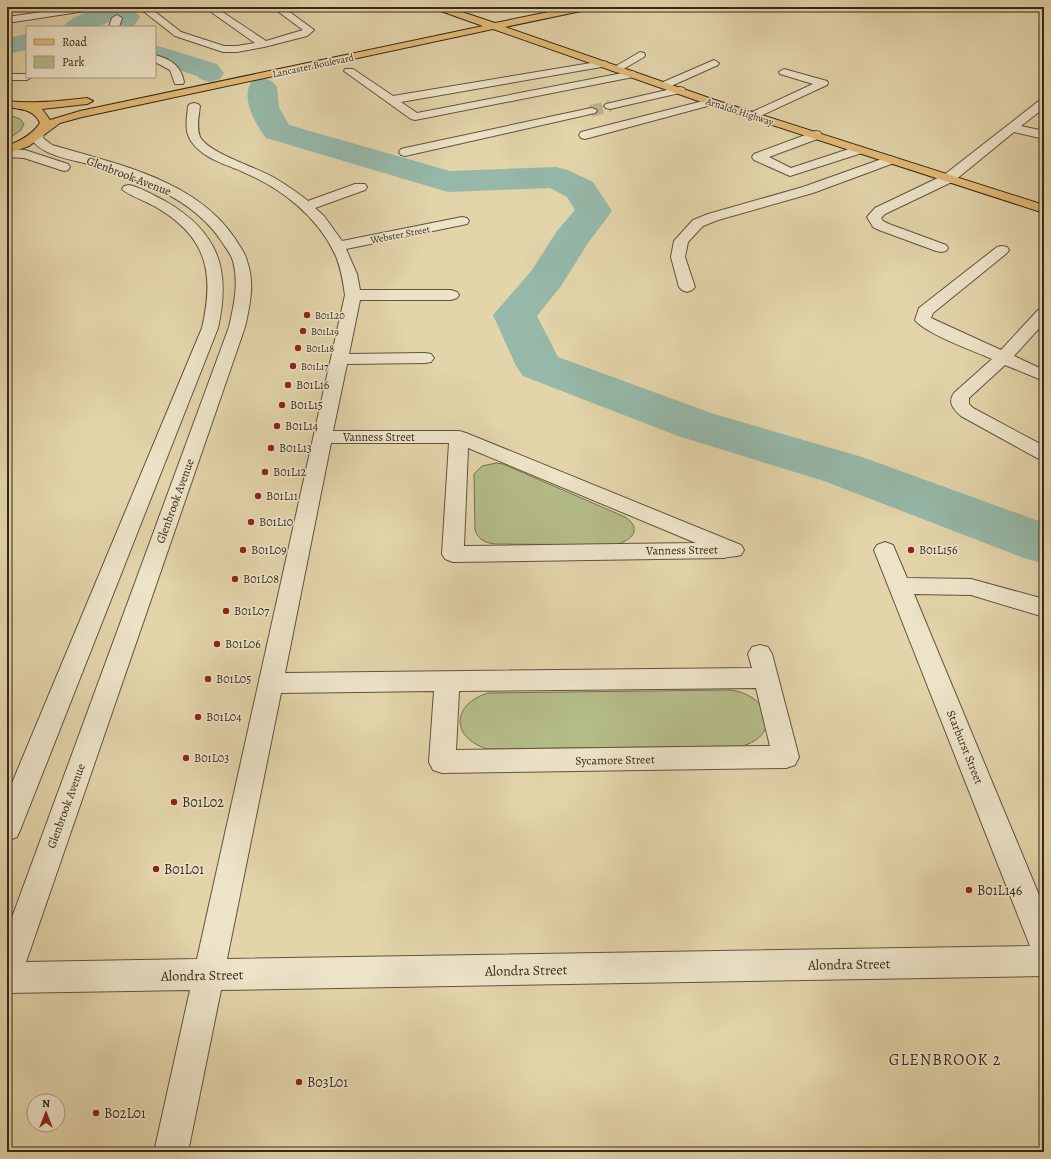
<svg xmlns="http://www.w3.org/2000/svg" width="1051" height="1159" font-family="Alegreya,serif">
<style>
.green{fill:#b4bc88;stroke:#757252}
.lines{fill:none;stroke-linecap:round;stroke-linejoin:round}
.river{fill:#95b8a9;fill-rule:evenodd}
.minor-tunnel{stroke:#c0b28d;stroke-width:12;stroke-dasharray:12 6;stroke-linecap:butt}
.minor-casing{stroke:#61533f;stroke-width:2}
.major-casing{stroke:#36281b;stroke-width:2}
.minor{fill:#ede3c8;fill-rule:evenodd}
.major{fill:#e2ba75;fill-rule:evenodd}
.poi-dot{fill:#8f2418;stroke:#ede3c8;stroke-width:1.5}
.labels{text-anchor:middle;stroke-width:3;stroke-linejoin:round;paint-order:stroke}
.far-street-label{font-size:10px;fill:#36281b;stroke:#ede3c8}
.far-poi-label{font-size:10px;fill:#36281b;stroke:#ede3c8;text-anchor:start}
.street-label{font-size:12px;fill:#36281b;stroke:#ede3c8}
.poi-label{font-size:12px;fill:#36281b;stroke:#ede3c8;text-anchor:start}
.near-poi-label{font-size:14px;fill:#36281b;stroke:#ede3c8;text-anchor:start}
.near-street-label{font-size:14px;fill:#36281b;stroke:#ede3c8}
.near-neighbourhood-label{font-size:16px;letter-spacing:1px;fill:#36281b;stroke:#ede3c8}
</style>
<rect width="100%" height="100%" fill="#e3d4aa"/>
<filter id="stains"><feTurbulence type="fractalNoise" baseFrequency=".005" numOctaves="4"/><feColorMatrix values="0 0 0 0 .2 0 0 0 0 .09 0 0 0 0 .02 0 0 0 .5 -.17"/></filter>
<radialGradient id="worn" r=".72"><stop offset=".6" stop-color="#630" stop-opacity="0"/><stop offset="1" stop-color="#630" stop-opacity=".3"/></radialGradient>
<path class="green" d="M7 114 20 119 24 124 21 130 7 140Z
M496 463 503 464 625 517C645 530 629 543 612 545L495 544C486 543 478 540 475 530L474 474 482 466Z
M730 690C738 691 744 693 751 697 777 713 770 739 742 746L487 749C450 737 452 704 488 693Z"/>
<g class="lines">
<path class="river" d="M105 7C118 7 131 5 140 17L133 27H107L112 21 97 27H63C71 16 92 10 105 7Z
M27 34V50L7 54V38Z
M155 45 217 64 224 73 220 79 210 82 200 79 197 76 155 62Z
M262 78 272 81 277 87 279 107 289 125 450 171 556 167 568 170 593 182 612 211 588 243 561 286 537 316 558 357 714 414 862 457 1044 523V564L1024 558 824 481 678 436 523 376 516 366 493 315 532 270 557 231 575 210 567 197 550 188 448 192 266 138C255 123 240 98 252 81Z"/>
<path class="minor-tunnel" d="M591 111 610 106"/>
<defs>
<path id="minor" d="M77 7H97L92 10 7 23V17Z
M138 7H149L181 32 224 46H237L255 43 204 7H215L266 41 303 30 272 7H283L314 30 307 36 264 47 237 52H223L175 36Z
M117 15 122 18 119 27H109L112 18Z
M640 52 644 53 645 55 644 57 620 71H612L611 69Z
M155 55C171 59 181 66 184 82L183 84H175L170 70 155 62Z
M714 60 719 63 718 65 669 87 665 88 660 85 661 83Z
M603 61 607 62 608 64 607 66 401 102 417 113 633 71 638 74 633 77 415 120 411 119 344 71 345 69H353L393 96Z
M784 69 827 81 828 83 827 85 758 117H750L748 115 750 113 813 84 780 74 779 72Z
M7 74H27V77H32L27 80H7Z
M680 87 684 88 685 90 684 92 610 109 606 108 604 106 606 104Z
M711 99 717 102 715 104 585 139 581 138 579 135 581 132Z
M1044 99V108L1021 126 1044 131V139L1014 132 954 181 885 214 881 218 883 221 889 224 946 245 948 248 946 251 941 252 936 251 879 230 873 227 867 217 875 208 944 175 1040 100Z
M194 103 198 104 200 106C199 116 196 127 200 137 209 153 255 167 273 177 285 184 297 192 308 201L355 184H365L367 187 365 190 315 208 324 216 342 241 462 217 467 218 469 221 467 224 462 225 346 249 357 274 360 290H451L457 292 459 295 457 298 451 300H360L349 354 425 353 431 354 434 358 431 362 425 363 347 364 333 431H459L466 433 741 545 744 550 741 555C735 557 730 556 724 558L453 562 445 559 442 554 449 443H331L285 673 752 668 748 654 752 647 760 645 768 647 772 654 799 757 795 765 786 768 442 773 433 770 429 762 434 691 281 693 227 959 1030 946 874 550 877 545 885 542 893 545 907 578 971 579 1044 599V617L971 595 914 594 1044 907V976L221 990 188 1152H154L190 990 7 993V931L229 327C234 305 239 283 233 261 231 254 226 248 222 242 193 197 138 179 88 164 70 159 43 156 31 139L34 131H42L44 134 43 138 52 145C116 164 194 179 234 237 238 244 245 252 247 261 255 283 250 305 245 327L26 962 197 959 345 295C343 281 341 267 335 254 317 216 281 188 243 172 226 164 203 159 191 141 184 131 187 118 188 106L190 104ZM468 448 696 543 464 546ZM756 688 770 746 456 750 459 691Z
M591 108 595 109 597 111 595 113 405 156 401 155 399 152 401 149 405 148Z
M816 131 820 132 822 135 820 138 769 157 791 168 858 146 862 147 864 150 862 153 790 176 754 160 752 157 754 154Z
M7 149 25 150 68 164 70 167 68 170 64 171 24 158 7 157Z
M890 156 894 157 896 160 894 163 813 193 718 220 703 226 688 242 685 257 695 287 692 290 687 292 682 290 679 287 671 257 674 241 693 220 708 214 803 187Z
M129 185C142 188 153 195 165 201 219 232 231 270 218 328L21 828 17 837 7 841V795L202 328C215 272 207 236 154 206 147 202 126 194 122 189L124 186Z
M1002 246 1007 247 1009 250 1007 253 933 313 931 318 1001 350 1038 310 1044 308V323L1014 356 1044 370V381L1005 365 969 398V404L973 408 1044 446V460L1037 458 961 416C954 409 947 403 954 393L992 359C976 352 924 333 915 320L919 308 997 247Z"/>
<path id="major" d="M433 7H447L495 23 573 7H591L586 10 505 27 715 100 1044 205V213L707 104 493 29 82 117 60 123 29 146 7 154V146C20 141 32 135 40 123 34 109 20 109 7 107V101C34 104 60 101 87 98L93 101 87 104 42 109 50 120 80 111 483 26 435 9Z"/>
</defs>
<use href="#minor" class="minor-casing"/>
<use href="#major" class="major-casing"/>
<use href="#minor" class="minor"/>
<use href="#major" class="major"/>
</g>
<g class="poi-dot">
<circle cx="307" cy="315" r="4"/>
<circle cx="303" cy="331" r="4"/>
<circle cx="298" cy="348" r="4"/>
<circle cx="293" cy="366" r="4"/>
<circle cx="288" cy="385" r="4"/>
<circle cx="282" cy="405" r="4"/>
<circle cx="277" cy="426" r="4"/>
<circle cx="271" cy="448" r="4"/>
<circle cx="265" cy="472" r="4"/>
<circle cx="258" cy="496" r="4"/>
<circle cx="251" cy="522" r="4"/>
<circle cx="243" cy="550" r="4"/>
<circle cx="911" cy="550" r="4"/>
<circle cx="235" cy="579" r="4"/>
<circle cx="226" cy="611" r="4"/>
<circle cx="217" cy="644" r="4"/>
<circle cx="208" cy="679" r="4"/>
<circle cx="198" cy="717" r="4"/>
<circle cx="186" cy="758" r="4"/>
<circle cx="174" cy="802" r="4"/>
<circle cx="156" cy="869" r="4"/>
<circle cx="969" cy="890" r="4"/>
<circle cx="299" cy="1082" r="4"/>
<circle cx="96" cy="1113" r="4"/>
</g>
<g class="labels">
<g class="far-street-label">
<text transform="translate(313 65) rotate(-12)" y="4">Lancaster Boulevard</text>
<text transform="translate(740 111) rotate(18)" y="4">Arnaldo Highway</text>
<text transform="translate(400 234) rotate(-11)" y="4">Webster Street</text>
</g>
<g class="far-poi-label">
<text x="315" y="319">B01L20</text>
<text x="311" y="335">B01L19</text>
<text x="306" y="352">B01L18</text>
<text x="301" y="370">B01L17</text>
</g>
<g class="street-label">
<text transform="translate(129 176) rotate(21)" y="4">Glenbrook Avenue</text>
<text x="379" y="441">Vanness Street</text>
<text transform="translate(175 501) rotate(-70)" y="4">Glenbrook Avenue</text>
<text transform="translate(682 550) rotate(-1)" y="4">Vanness Street</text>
<text transform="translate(965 747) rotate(68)" y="4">Starburst Street</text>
<text transform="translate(615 760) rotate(-1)" y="4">Sycamore Street</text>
<text transform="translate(66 806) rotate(-70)" y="4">Glenbrook Avenue</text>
</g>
<g class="poi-label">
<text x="296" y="389">B01L16</text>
<text x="290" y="409">B01L15</text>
<text x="285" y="430">B01L14</text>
<text x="279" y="452">B01L13</text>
<text x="273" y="476">B01L12</text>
<text x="266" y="500">B01L11</text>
<text x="259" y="526">B01L10</text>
<text x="251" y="554">B01L09</text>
<text x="919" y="554">B01L156</text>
<text x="243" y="583">B01L08</text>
<text x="234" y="615">B01L07</text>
<text x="225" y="648">B01L06</text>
<text x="216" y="683">B01L05</text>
<text x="206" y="721">B01L04</text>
<text x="194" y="762">B01L03</text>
</g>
<g class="near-poi-label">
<text x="182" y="807">B01L02</text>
<text x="164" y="874">B01L01</text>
<text x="977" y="895">B01L146</text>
<text x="307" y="1087">B03L01</text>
<text x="104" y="1118">B02L01</text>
</g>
<g class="near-street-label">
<text transform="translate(849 964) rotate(-1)" y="5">Alondra Street</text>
<text transform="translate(526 970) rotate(-1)" y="5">Alondra Street</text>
<text transform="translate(202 975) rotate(-1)" y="5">Alondra Street</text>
</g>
<g class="near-neighbourhood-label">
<text x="945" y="1065">GLENBROOK 2</text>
</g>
</g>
<rect width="1051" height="1159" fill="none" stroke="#e3d4aa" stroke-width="24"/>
<rect x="8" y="8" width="1035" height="1143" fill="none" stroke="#36281b" stroke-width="2"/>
<rect x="12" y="12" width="1027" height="1135" fill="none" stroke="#36281b"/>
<rect x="26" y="26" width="130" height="52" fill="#ede3c8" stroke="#a49883"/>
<rect x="34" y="39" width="20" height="6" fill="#e2ba75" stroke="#a49883"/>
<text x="62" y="46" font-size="12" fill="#36281b">Road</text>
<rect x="34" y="56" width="20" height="12" fill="#b4bc88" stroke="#a49883"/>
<text x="62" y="66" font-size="12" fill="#36281b">Park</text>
<g transform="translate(46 1113)"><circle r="19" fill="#ede3c8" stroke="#a49883"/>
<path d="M0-3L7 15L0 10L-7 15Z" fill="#8f2418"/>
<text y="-6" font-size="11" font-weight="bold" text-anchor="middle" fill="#36281b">N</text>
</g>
<rect width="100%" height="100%" filter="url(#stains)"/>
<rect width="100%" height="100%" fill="url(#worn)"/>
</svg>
